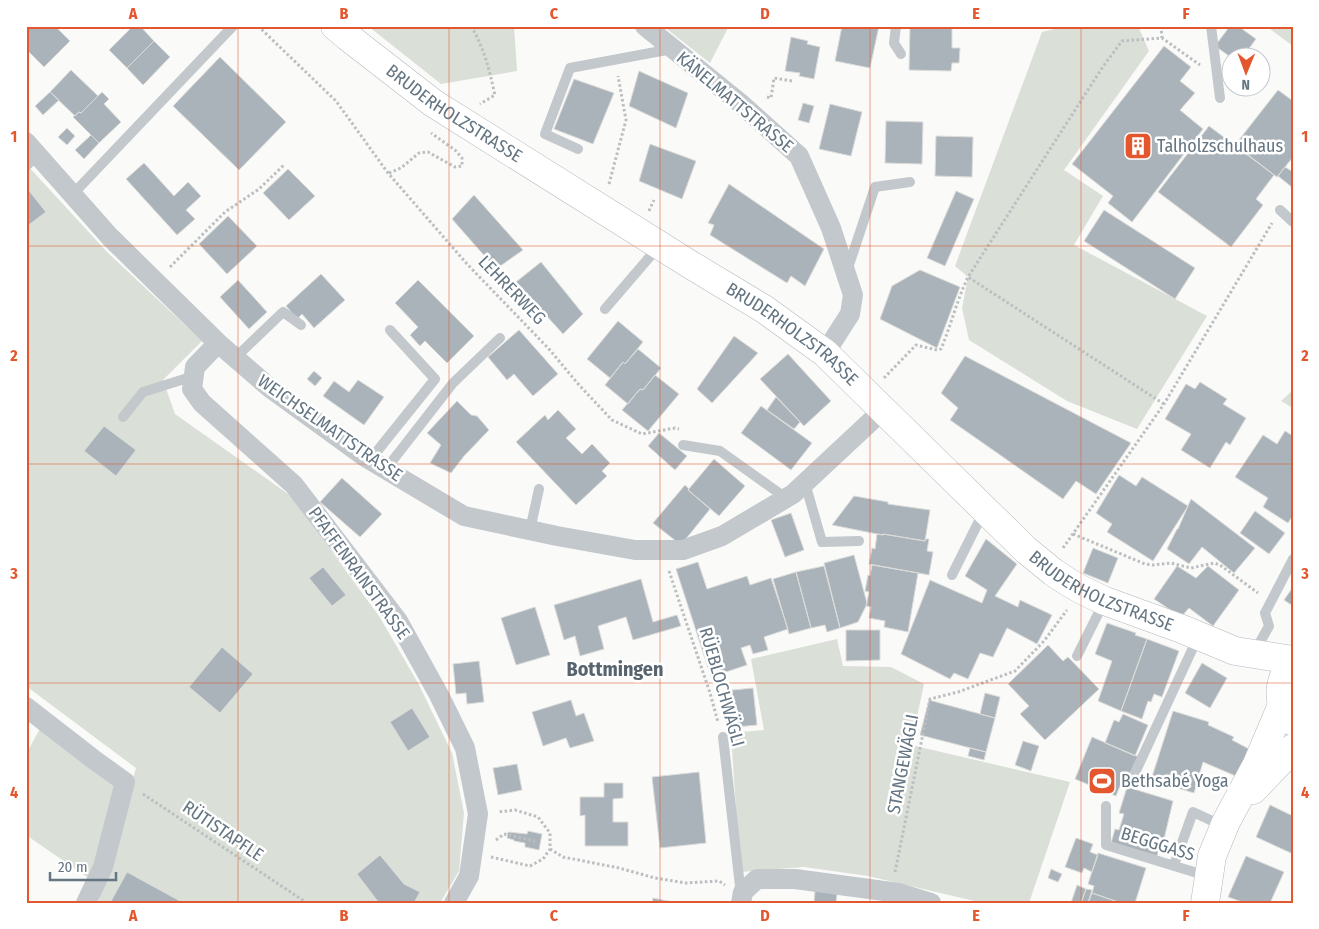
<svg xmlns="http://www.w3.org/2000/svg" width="1319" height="929" font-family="'Fira Sans Condensed',sans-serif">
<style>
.green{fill:#dadfd7}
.building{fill:#aab3b9;stroke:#dcdcda}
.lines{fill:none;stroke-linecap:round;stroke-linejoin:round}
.secondary-casing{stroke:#b3babf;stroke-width:29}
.path{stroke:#bbbfc2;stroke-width:3;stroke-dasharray:2.5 2.5;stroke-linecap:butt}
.service{stroke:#c3c8cc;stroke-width:10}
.minor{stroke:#c3c8cc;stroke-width:20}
.secondary{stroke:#fff;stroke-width:28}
.grid{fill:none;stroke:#e4572e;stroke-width:1;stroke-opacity:0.55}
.labels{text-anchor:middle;stroke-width:5;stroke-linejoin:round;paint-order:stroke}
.street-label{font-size:18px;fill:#657683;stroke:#fff}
.poi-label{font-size:18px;fill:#657683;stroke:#fff;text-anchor:start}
.quarter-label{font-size:20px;font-weight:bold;fill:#57646e;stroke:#fff}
.neatline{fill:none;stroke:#e4572e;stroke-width:2}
.grid-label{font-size:16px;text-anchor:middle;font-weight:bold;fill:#e4572e}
</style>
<rect width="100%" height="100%" fill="#fafaf8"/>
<path class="green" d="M368 26H514L517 71 441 84Z
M663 26H729L710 63Z
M1067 26H1138L1149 51 1064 170 1103 196 1074 245 1207 316 1137 429 1067 401 969 340 962 308 968 277 955 266 1042 32Z
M1266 26H1293V46Z
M26 164 108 253 202 341 163 380 175 414 291 496 379 616 418 683 452 753 464 813 459 871 440 903H98L136 768 26 686Z
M1293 390V408L1281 401Z
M837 639 843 666 891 667 924 684 911 745 1070 782 1029 903H983L868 876 804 867 740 872 731 733 764 730 751 659Z
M41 727 117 784 90 879 26 835V754Z"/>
<path class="building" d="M26 26H55L70 41 44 67 26 49Z
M133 26H140L154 41 127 68 109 50Z
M842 26H879L870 68 835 61Z
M910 26H952V48H960L959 63H952L951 71 909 70Z
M1230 26H1238L1256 39 1242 58H1232L1215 46Z
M791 37 808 41 807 44 820 47 814 79 799 76 800 73 785 71Z
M154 41 170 57 143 85 127 68Z
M1164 46 1191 67 1180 81 1195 93 1180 110 1203 129 1132 222 1108 203 1113 196 1072 164Z
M220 57 286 122 239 170 173 106Z
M71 70 98 96 81 113 79 112 75 116 50 92Z
M639 71 688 93 676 128 629 106Z
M574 79 614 93 593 144 554 129Z
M1278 90 1293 101V157L1277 177 1235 145Z
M50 92 59 100 43 115 35 106Z
M102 92 109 99 104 104 121 122 99 143 73 117 79 112 81 113Z
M803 103 814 106 809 123 798 120Z
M830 104 862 112 851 156 819 149Z
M886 121 923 122 922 164 885 163Z
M1209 126 1274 175 1256 199 1263 205 1231 247 1158 192Z
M67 128 75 136 67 145 58 137Z
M91 135 99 143 84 159 75 150Z
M936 136 973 137 972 177 935 176Z
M650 144 696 161 682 199 639 181Z
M144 163 174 196 188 182 201 196 186 210 195 219 177 235 126 179Z
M1285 167 1293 172V188L1278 176Z
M288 169 315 196 289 220 263 193Z
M729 184 824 249 805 286 791 276 787 283 710 235 714 225 708 223Z
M26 187 46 212 26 227Z
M956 191 974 199 945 266 927 258Z
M474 195 523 250 496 269 452 219Z
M1104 210 1195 268 1175 299 1084 241Z
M228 216 257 246 227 274 199 244Z
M541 262 583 314 563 334 516 282Z
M920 270 960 287 937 348 880 319 892 286Z
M321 274 345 300 314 328 302 314 297 319 286 306Z
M238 280 267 312 249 329 220 297Z
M418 280 474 336 447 363 425 341 420 346 410 335 418 327 395 303Z
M618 321 643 342 625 364 623 362 610 378 587 359Z
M519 330 558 374 533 396 514 374 507 380 488 357Z
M734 336 758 353 712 403 697 389Z
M638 349 661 368 643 390 640 389 628 404 605 385 623 362 625 364Z
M788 354 831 401 804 426 760 379Z
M965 356 1131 443 1096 494 1076 481 1063 499 950 420 958 408 941 393Z
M314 371 322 378 315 386 307 379Z
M655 375 679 394 648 431 622 410 640 389 643 390Z
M358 380 384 397 364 425 323 396 334 381 349 392Z
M1200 382 1227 399 1223 404 1246 418 1230 445 1226 442 1210 468 1181 450 1191 434 1165 419 1186 384 1195 389Z
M776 397 800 422 794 429 767 410Z
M457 401 471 415 477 416 489 430 464 456 451 473 430 463 441 445 427 433Z
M761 406 812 443 791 470 741 433Z
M558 410 576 429 566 438 582 454 592 444 610 463 602 471 607 476 576 505 516 442 545 415 548 420Z
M104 426 136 450 116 476 84 451Z
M1285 431 1293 436V515L1288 523 1263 507 1268 498 1235 477 1263 435 1277 444Z
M659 433 687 456 675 470 648 446Z
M714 459 745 486 719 516 688 490Z
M1119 475 1136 486 1142 477 1188 506 1153 561 1107 532 1112 524 1096 513Z
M342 478 382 514 360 537 320 502Z
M685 485 689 489 688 490 710 509 681 545 653 523Z
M854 496 888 502V504L930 510 925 541 883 534V535L877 534 832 525Z
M1191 499 1255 548 1234 573 1202 547 1189 564 1167 549 1177 529H1178Z
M1255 511 1285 533 1269 554 1240 533Z
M791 513 804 550 785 557 771 520Z
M877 534 883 535V534L925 541V539H929L927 551 933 552 929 575 869 564 872 548 875 549Z
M986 539 1017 564 995 596 1018 607 1020 600 1052 615 1037 644 1007 628 993 657 980 653 968 679 954 673 950 679 901 654 930 580 982 603 987 590 965 576Z
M1093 548 1118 558 1108 583 1083 573Z
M854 555 867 603 866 606 858 622 840 628 824 563Z
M698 562 707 589 747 576 750 585 771 578 788 629 764 637 768 650 753 654 750 645 741 648 747 665 711 677 676 569Z
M872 565 918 573 908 632 884 627 885 621 869 618 871 607 866 606 869 592 865 591 868 575 870 576Z
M824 566 840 628 827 632 825 625 811 628 796 572Z
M1177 566 1196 578 1208 566 1239 590 1213 626 1189 608 1181 617 1154 599Z
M323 567 346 595 332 606 309 578Z
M796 572 811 628 789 634 773 579Z
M641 579 653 622 677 615 681 626 633 640 626 617 598 626 604 649 580 656 575 636 564 640 554 605Z
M1293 587V606L1284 600Z
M535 607 550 655 516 665 501 618Z
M1107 623 1136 633 1135 635 1147 639 1121 711 1098 701 1112 661 1095 654Z
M846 630H880V660L846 661Z
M1147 639 1179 651 1162 697 1154 694 1151 702 1148 701 1142 719 1121 711Z
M1048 645 1063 661 1068 657 1099 689 1045 740 1020 714 1029 706 1008 684Z
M222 647 253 674 220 713 189 687Z
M479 661 484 702 467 704 466 693 456 694 453 664Z
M1202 663 1227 678 1210 708 1185 693Z
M753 688 757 725 726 728 723 691Z
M985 693 1000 697 995 718 980 714Z
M571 700 576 716 584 713 594 741 570 748 566 738 543 746 532 712Z
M929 700 995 718 986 752 920 735Z
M412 708 430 737 408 751 390 722Z
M1173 711 1209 722 1208 725 1234 737 1232 740 1249 749 1238 777 1203 762 1194 793 1151 780Z
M1123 714 1148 725 1135 756 1105 743 1114 720 1119 722Z
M1092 737 1139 757 1128 784 1122 781 1116 796 1075 779Z
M1023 741 1039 746 1031 771 1015 765Z
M970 748 986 752 984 760 968 756Z
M517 764 522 790 498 795 493 768Z
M699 772 706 843 660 848 652 777Z
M604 783H623V798L613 799V822H628V846H585V815L580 816V797H604Z
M1127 787 1173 801 1164 839 1162 838 1157 856 1111 843 1115 829 1119 830 1124 814 1119 813Z
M1270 805 1293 816V854L1256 837Z
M528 831 542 834 539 850 525 847V843L514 841V840L507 838 508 832 527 834Z
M1076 838 1093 844 1090 852 1098 855 1092 872 1084 868 1082 873 1065 867Z
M1098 853 1146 868 1135 903H1121L1092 893 1094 886 1088 884Z
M380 855 404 884 420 892 414 903H379L357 874Z
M1246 856 1284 872 1270 903 1264 902 1263 903H1245L1228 897Z
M1051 869 1062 874 1058 882 1048 878Z
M127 872 180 901 179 903H110Z
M1077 885 1086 889 1081 903H1071Z
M1086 889 1092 890 1088 903H1081Z
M815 891 837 893 836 903H814Z
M1092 893 1121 903H1088Z
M653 898 678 903H652Z"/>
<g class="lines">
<defs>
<g id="secondary">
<path id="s1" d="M335 26 348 37 433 103 691 265 764 309 825 353 1026 550 1053 572 1068 582 1082 590 1105 601 1182 629 1235 651 1293 660"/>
<path d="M1292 721C1275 704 1278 679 1293 663"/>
<path d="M1253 790 1293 748"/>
<path d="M1205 903 1212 856 1226 822 1257 764 1282 705"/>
</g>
</defs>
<use href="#secondary" class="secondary-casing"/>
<path class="path" d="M258 26 336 101 388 173 467 264 549 349 579 385 612 420 642 434 675 428 679 429
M471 26C485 50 489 69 495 95L480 104
M1161 26 1162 38
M767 97 771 98 774 78 792 81
M389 173 401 168 419 153 428 152 455 167 462 166V158L455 150 431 133
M609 184 626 120 618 76
M649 211 654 200
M170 267 225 212 259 189 285 164
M884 378 916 345 937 350 941 349C951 325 957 300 968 277
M1164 404 968 277 1102 68 1122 41 1162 38 1200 65
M1073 534 1145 564 1153 565 1171 563 1191 568 1214 563 1220 565 1258 593
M1063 548 1164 404 1272 223
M669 571 710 693 718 722
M143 794 307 903
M496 840 504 834 535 841
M550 849 563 857 619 868 655 878 686 883 719 881 725 885
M491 857 530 866 543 859 550 849V833L538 817 515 810 498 812
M895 872 930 699 958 692 1015 671 1044 641 1067 610"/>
<path class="service" d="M896 26 894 43 901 54
M1211 26 1220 98
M578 149 545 134 570 68 672 49
M26 166 38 155
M73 194 233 26
M1280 210 1293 222
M847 271 875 187 910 182
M605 309 659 246
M235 358 283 312 301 325
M123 417 143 392 194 376
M683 445 720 451 786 498
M370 460 435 379 390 330
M386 469 453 383 500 338
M805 483 822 542 859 541
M530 530 539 489
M952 575 984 511
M1254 653 1269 626 1265 613 1293 559
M1077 656 1104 602
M723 737 741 895
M1134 775 1198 637
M1106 806V845L1207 876
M1174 865 1193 812 1223 826"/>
<path class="minor" d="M645 26 740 103 799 156 831 228 853 295 850 314 825 353
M26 142 110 237 218 343 270 388 365 457 464 516 557 536 635 550H683L722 536 793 494 883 410
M218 343 195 367 192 389 202 403 294 485 398 621 439 695 465 748 478 814 469 876 454 903
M26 707 93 759 125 782 103 867 86 903
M741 903 743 892 757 879H795L899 893 931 903"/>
<use href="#secondary" class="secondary"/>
</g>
<path class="grid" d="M238 26V903M449 26V903M660 26V903M870 26V903M1081 26V903M26 246H1293M26 464H1293M26 683H1293"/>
<defs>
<symbol id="building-square" viewBox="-11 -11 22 22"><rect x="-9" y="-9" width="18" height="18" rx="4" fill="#e4572e" stroke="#fff"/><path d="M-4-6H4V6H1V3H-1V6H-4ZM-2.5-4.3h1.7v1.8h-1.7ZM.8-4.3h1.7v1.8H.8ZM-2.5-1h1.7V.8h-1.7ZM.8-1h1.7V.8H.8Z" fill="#fff"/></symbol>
<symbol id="stadium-square" viewBox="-11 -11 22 22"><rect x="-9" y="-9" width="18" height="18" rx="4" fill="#e4572e" stroke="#fff"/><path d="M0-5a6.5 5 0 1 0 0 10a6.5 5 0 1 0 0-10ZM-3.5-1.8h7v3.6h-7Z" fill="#fff"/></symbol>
</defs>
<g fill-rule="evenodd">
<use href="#building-square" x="1122" y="130" width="32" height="32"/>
<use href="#stadium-square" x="1086" y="765" width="32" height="32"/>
</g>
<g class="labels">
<g class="street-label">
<text transform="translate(735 102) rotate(40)" y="6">KÄNELMATTSTRASSE</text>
<text dy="6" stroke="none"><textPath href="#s1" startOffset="148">BRUDERHOLZSTRASSE</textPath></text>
<text transform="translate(512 290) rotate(46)" y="6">LEHRERWEG</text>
<text dy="6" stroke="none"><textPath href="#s1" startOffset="552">BRUDERHOLZSTRASSE</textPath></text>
<text transform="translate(330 428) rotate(35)" y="6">WEICHSELMATTSTRASSE</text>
<text transform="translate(359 573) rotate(54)" y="6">PFAFFENRAINSTRASSE</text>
<text dy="6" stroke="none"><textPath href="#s1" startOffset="958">BRUDERHOLZSTRASSE</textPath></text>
<text transform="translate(722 687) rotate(74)" y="6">RÜEBLOCHWÄGLI</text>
<text transform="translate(903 764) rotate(-79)" y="6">STANGEWÄGLI</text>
<text transform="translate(223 831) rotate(34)" y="6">RÜTISTAPFLE</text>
<text transform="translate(1158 844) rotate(17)" y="6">BEGGGASS</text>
</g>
<g class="poi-label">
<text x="1157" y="152">Talholzschulhaus</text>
<text x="1121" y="787">Bethsabé Yoga</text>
</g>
<g class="quarter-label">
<text x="615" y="676">Bottmingen</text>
</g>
</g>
<rect width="1319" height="929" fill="none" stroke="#ffffff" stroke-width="55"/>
<g transform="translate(1246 72) rotate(181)"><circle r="24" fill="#ffffff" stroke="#c1c8cd"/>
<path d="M0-4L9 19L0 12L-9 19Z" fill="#e4572e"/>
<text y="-8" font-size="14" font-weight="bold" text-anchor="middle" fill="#657683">N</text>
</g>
<path d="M50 872v8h66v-8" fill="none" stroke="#657683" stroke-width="2.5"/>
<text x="58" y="872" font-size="15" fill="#657683" stroke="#ffffff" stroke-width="4" paint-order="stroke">20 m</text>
<rect x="28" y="28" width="1264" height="874" class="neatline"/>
<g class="grid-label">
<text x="133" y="19">A</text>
<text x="344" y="19">B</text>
<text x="554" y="19">C</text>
<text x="765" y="19">D</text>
<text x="976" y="19">E</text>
<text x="1186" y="19">F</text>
<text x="14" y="142">1</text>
<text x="1305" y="142">1</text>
<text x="14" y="361">2</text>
<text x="1305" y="361">2</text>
<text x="14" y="579">3</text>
<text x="1305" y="579">3</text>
<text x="14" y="798">4</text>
<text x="1305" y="798">4</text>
<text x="133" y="921">A</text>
<text x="344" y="921">B</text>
<text x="554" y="921">C</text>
<text x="765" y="921">D</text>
<text x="976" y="921">E</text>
<text x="1186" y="921">F</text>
</g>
</svg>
